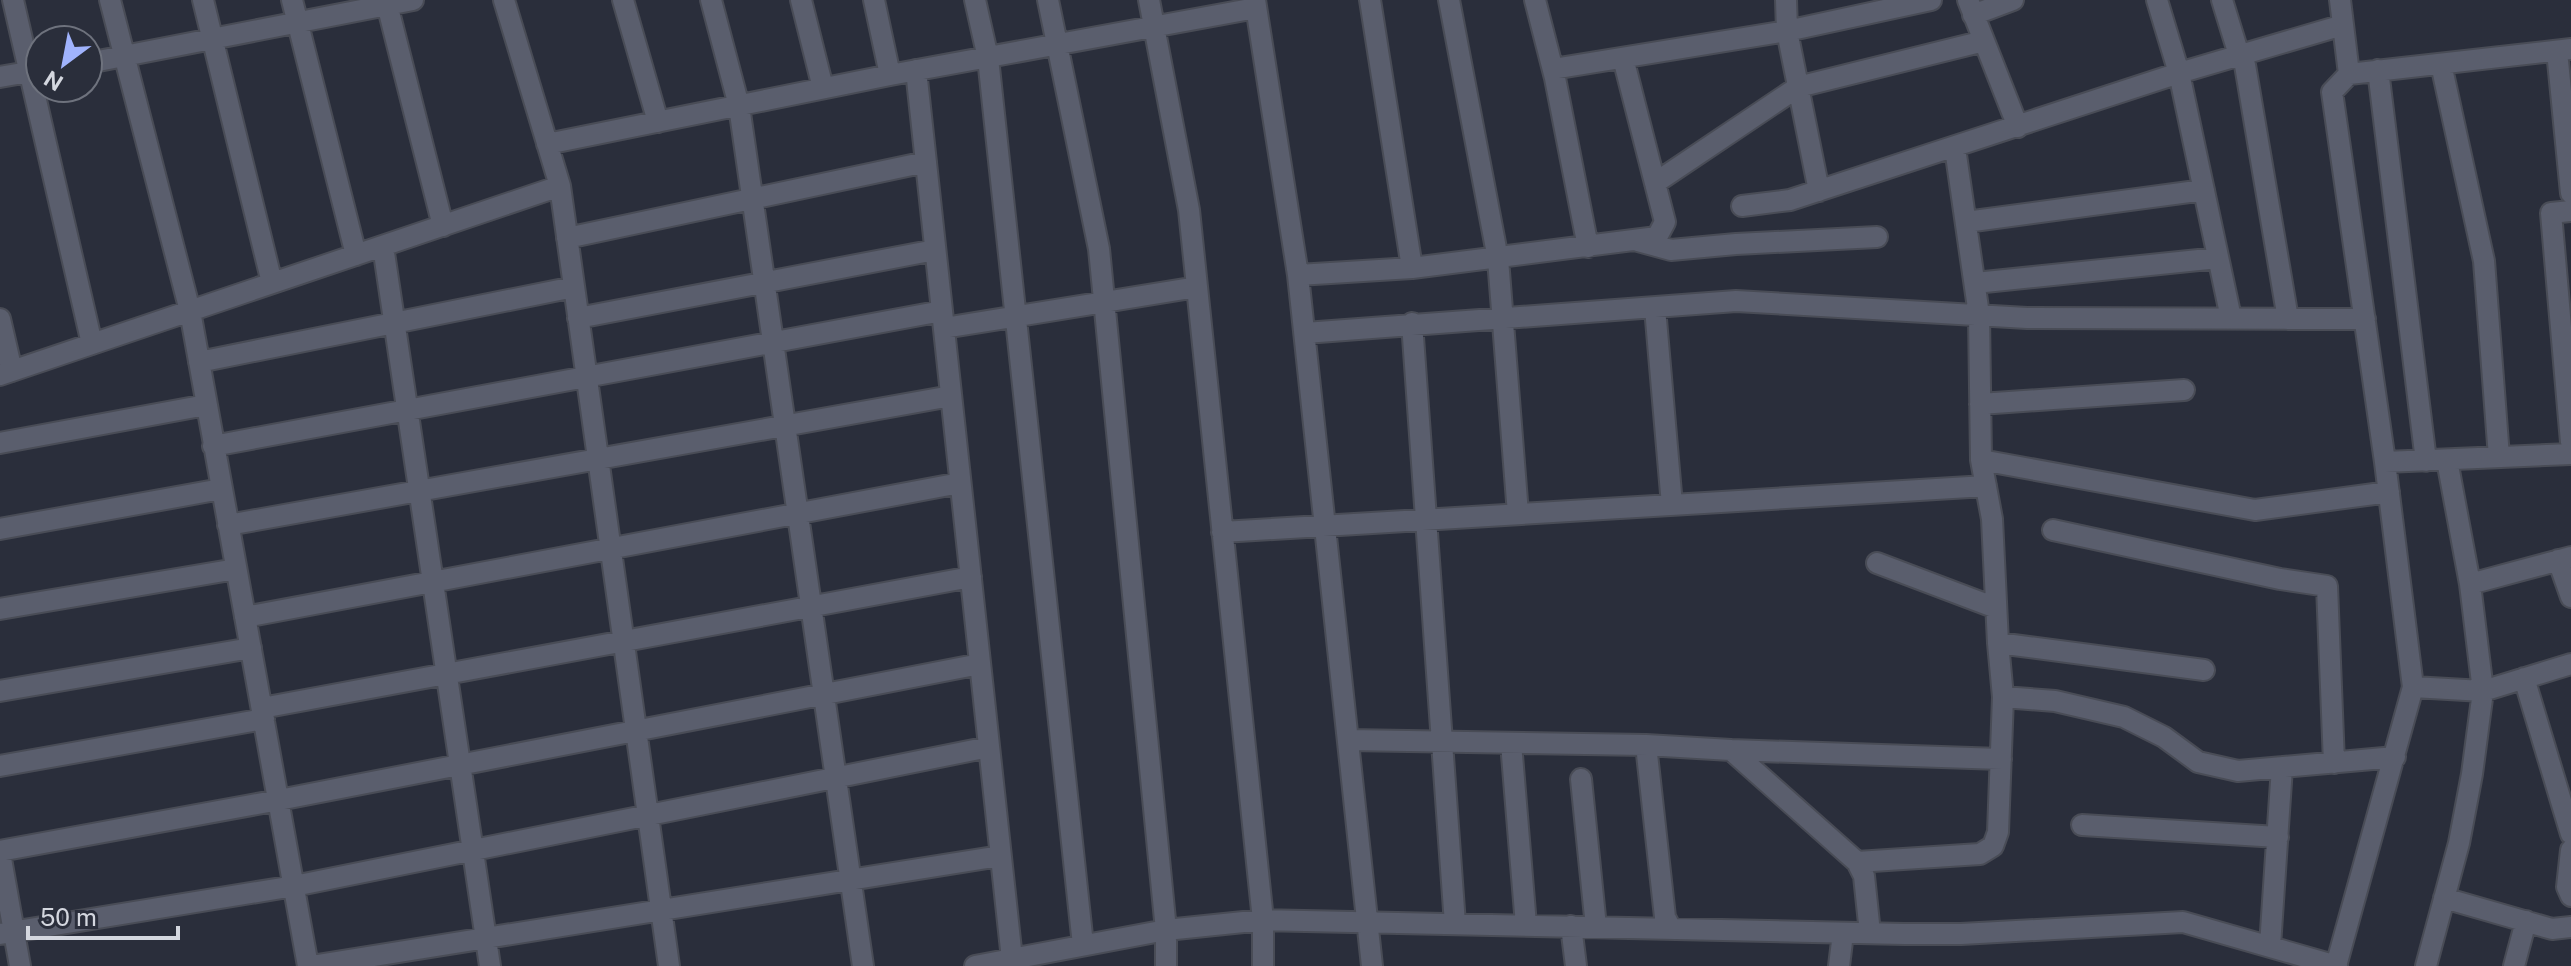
<svg xmlns="http://www.w3.org/2000/svg" width="2571" height="966" font-family="'Public Sans',sans-serif">
<style>
.lines{fill:none;stroke-linecap:round;stroke-linejoin:round}
.minor-casing{stroke:#494c56;stroke-width:24}
.minor{stroke:#5a5e6d;stroke-width:20}
</style>
<rect width="100%" height="100%" fill="#2a2e3b"/>
<g class="lines">
<defs>
<path id="minor" d="M13 0 92 344
M110 0 190 311 308 966
M203 0 272 283
M292 0 356 255
M386 0 443 226
M504 0 560 186 669 966
M623 0 658 122
M711 0 739 106 863 966
M801 0 823 88
M874 0 890 75
M975 0 988 58 1083 945
M1048 0 1099 249 1166 930V966
M1149 0 1189 210 1263 920V966
M1255 0 1298 275 1372 966
M1370 0 1412 268
M1449 0 1498 259 1518 514
M1535 0 1555 78 1588 247
M1786 0 1787 31 1819 191
M1968 0 2018 127
M2157 0 2179 73 2231 318
M2222 0 2239 55 2245 65 2288 319
M2340 0 2349 74
M1973 15 2013 0
M2557 51 2571 193
M88 63 413 0
M2441 64 2484 261 2499 457
M1553 69 1787 31 1931 0
M916 70 1012 959
M2378 70 2426 461
M0 77 40 70
M547 144 890 75 1256 8
M1655 183 1798 87 1984 41
M1742 206 1790 200 2179 73 2343 25
M2571 211 2551 213 2571 442
M1966 222 2204 190
M567 238 926 162
M1638 241 1671 250 1736 244 1877 237
M383 246 490 966
M1298 275 1412 268 1657 237 1665 222 1623 58
M1975 283 2218 258
M1655 308 1672 505
M578 318 935 250
M0 319 12 371
M1412 323 1455 924
M944 328 1197 287
M1305 333 1736 301 2027 318 2365 319
M199 362 574 287
M0 375 560 186
M1980 404 2184 390
M0 443 206 405
M213 446 942 311
M1981 460 2255 510 2389 492
M2385 462 2571 454
M228 525 951 396
M0 529 221 489
M2053 530 2280 579 2327 586 2334 763
M1222 532 1986 486
M2558 560 2571 597
M1877 563 1996 608
M2470 584 2571 557
M0 609 236 569
M245 617 960 483
M1998 643 2204 670
M2524 678 2571 834
M2413 687 2483 691 2571 664
M0 691 251 648
M2003 697 2055 701 2124 717 2164 737 2198 762 2238 771 2395 757
M262 708 971 577
M1349 740 1646 745 1731 750 1857 862 1864 876 1870 933
M1511 743 1526 925
M1646 745 1665 917 1671 929
M1731 750 2001 759
M0 766 264 719
M1581 779 1596 927
M2082 825 2278 837
M2571 850 2567 887 2571 896
M0 851 279 800 980 664
M0 853 20 966
M1857 862 1980 854 1993 846 1998 832 2003 697 1998 643 1992 519 1981 460 1979 315 1955 148
M2444 898 2552 929 2571 927
M1571 926 1576 966
M0 934 294 886 989 747
M2270 946 2282 767
M311 966 1000 856
M975 966 1166 930 1263 920 1904 934H1961L2183 922 2337 966
M1839 966 1843 933
M2336 966 2413 687 2385 462 2332 92 2349 74 2571 49
M2426 966 2459 843 2472 774 2483 691 2470 584 2447 460
M2514 966 2526 921"/>
</defs>
<use href="#minor" class="minor-casing"/>
<use href="#minor" class="minor"/>
</g>
<g transform="translate(64 64) rotate(212)"><circle r="38" fill="#2a2e3b" stroke="#6e727d" stroke-width="2"/>
<path d="M0-6L14 30L0 20L-14 30Z" fill="#a0b3fd"/>
<text y="-12" font-size="22" font-weight="bold" text-anchor="middle" fill="#d4d7df">N</text>
</g>
<path d="M28 926v12h150v-12" fill="none" stroke="#d4d7df" stroke-width="4"/>
<text x="40" y="926" font-size="24" fill="#d4d7df" stroke="#2a2e3b" stroke-width="6" paint-order="stroke">50 m</text>
</svg>
